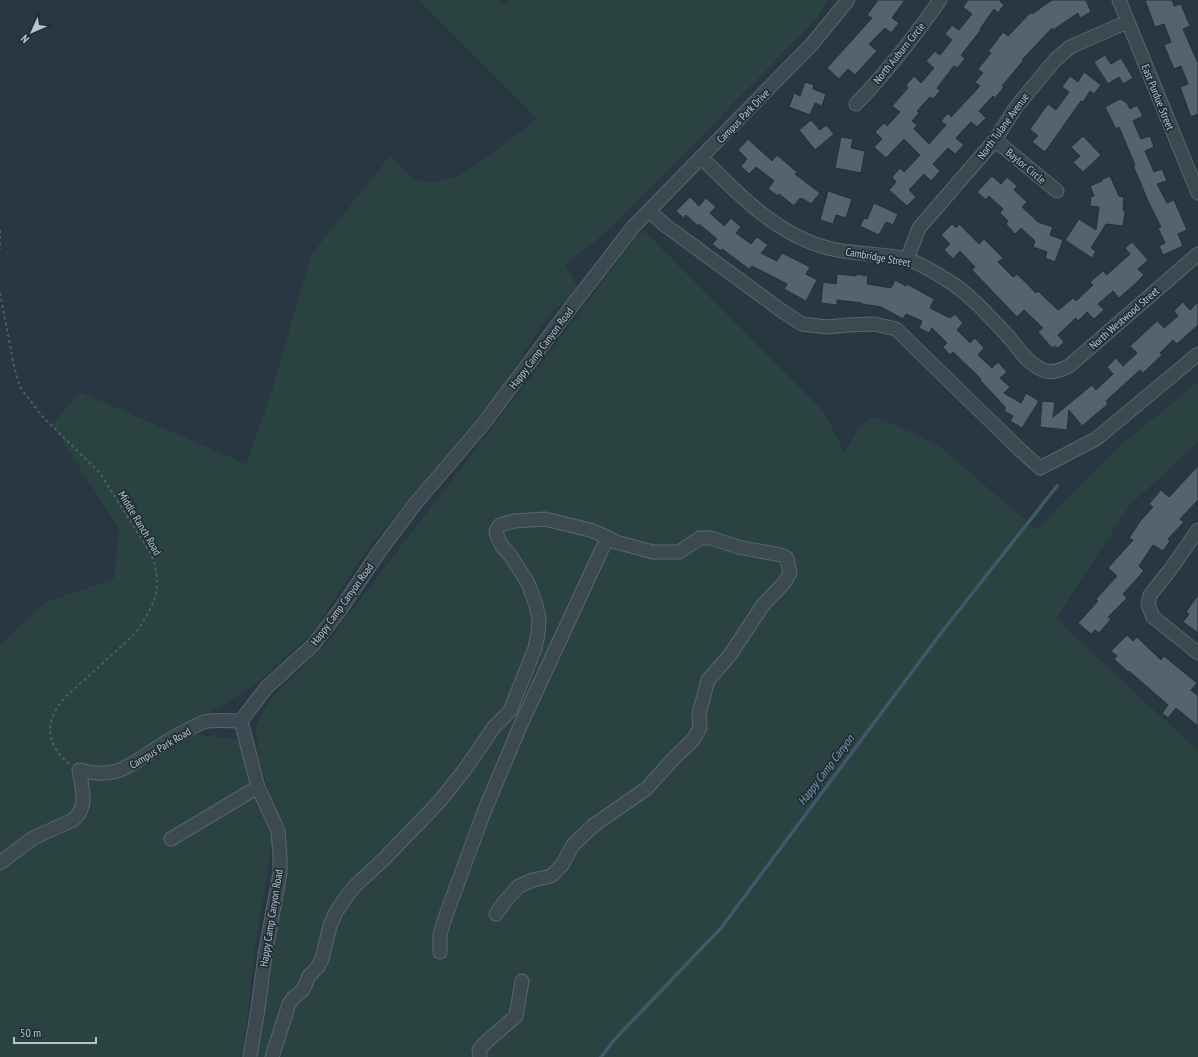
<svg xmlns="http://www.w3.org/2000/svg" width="1198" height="1057" font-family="'PT Sans Narrow',sans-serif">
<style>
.grass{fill:#2a4341}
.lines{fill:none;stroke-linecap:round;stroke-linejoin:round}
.stream{stroke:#3f586a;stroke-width:3.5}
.building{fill:#53646e;stroke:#233039}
.minor-casing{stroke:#5a666f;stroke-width:15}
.path{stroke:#4a605f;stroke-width:2;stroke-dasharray:3 3;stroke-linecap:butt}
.minor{stroke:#3c4951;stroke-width:13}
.labels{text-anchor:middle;stroke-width:3.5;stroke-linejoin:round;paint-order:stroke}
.street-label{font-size:11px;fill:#b9c3cb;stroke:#212e37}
.water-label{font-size:12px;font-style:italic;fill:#7b98ac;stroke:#212e37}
</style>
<rect width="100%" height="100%" fill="#283742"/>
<path class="grass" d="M419 0H498L502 5 509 0H828L815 21 615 223 592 244 565 264 577 287 571 298 554 310 541 327 499 392 369 547 311 634 257 683 223 705 171 732 242 740 274 832 255 948 245 1042 240 1057H0V645L46 602 114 579 119 529 52 425 80 392 246 464 270 397 311 255 390 156 415 179 432 182 460 175 494 152 537 118Z
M644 231 824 412 844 452 860 425 874 417 895 425 939 446 1037 530 1118 447 1198 382V442L1129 506 1056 619 1198 751V1057H257L288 854 258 756 256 725 272 697 327 643 563 335 636 236Z"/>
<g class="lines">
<path class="stream" d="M601 1057 615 1039 721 928 941 633 1057 486"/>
</g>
<path class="building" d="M878 0H905L892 18 899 23 891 33 885 28 869 44 877 51 855 75 848 69 839 79 827 68 872 18 867 15Z
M968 0H1001L1000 1 1004 5 998 13 994 9 980 29 981 30 961 55 965 59 957 68 954 66 937 88 940 91 933 99 930 97 917 111 919 113 912 121 917 125 914 129 929 144 946 125 941 121 948 113 951 117 980 86 975 82 983 73 978 69 991 53 988 52 1003 32 1008 36 1031 12 1032 14 1052 0H1086L1091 12 1080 18 1078 13 1053 30 1052 28 1022 60 1023 61 1002 86 1004 87 995 98 993 96 979 111 986 118 977 127 971 122 956 138 964 145 955 154 948 148 933 164 940 171 931 181 924 174 909 190 916 197 907 206 889 190 896 182 892 177 900 168 904 172 920 155 904 139 886 158 874 147 882 139 875 132 884 123 887 126 900 112 892 106 908 88 906 85 914 76 921 83 934 68 926 61 935 51 940 55 952 40 945 34 952 25 959 30 972 14 963 7Z
M1145 0H1172L1174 6 1181 4 1190 26 1183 29 1198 63V114L1191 117 1180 87 1188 84 1181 66 1174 69 1164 45 1171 42 1164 24 1155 27Z
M1105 55 1111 64 1121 58 1133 78 1123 84 1119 77 1108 84 1094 62Z
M1084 72 1101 85 1094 94 1090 91 1083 102 1081 101 1045 152 1032 142 1038 136 1030 129 1048 104 1056 110 1069 92 1062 87 1070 76 1078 82Z
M805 82 814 85 813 89 826 94 822 106 815 103 810 115 789 107 794 93 800 96Z
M1120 99 1127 103 1130 109 1137 105 1143 116 1133 121 1141 139 1150 136 1154 147 1145 151 1154 172 1162 169 1167 181 1157 184 1167 203 1174 200 1187 230 1178 234 1183 246 1163 255 1159 246 1165 243 1158 228 1161 227 1148 201 1133 165H1135L1119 127 1116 129 1105 107Z
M811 120 820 130 826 125 834 134 815 150 799 130Z
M1083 136 1101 155 1083 172 1073 162 1080 156 1071 147Z
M841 137 853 139 851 148 865 151 861 173 835 168Z
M748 139 772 161 777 155 797 172 795 174 820 193 811 204 802 198 801 200 800 198 794 206 779 194 778 196 768 189 774 181 756 167 749 174 741 166 747 159 738 150Z
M992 176 1001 184 1007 177 1017 186 1014 190 1027 202 1022 207 1038 222 1053 227 1050 235 1063 240 1055 262 1045 258 1047 252 1033 247 1035 241 1021 228 1015 234 1006 224 1008 221 1000 213 1003 209 989 196 986 200 977 192Z
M1110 176 1119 196 1124 197 1123 209 1125 213 1123 226 1106 224 1091 248 1096 251 1092 258 1065 240 1079 219 1096 230 1099 207 1090 206 1091 197 1094 196 1090 186 1102 181V179Z
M828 191 852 199 846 218 836 215 833 224 820 220Z
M690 197 699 206 706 198 716 207 710 213 724 226 731 218 741 227 736 233 751 244 757 237 768 245 761 253 777 261 782 253 810 267 806 274 817 280 806 301 784 289 787 284 752 266 749 269 722 249 721 251 712 244 717 239 699 224 698 226 686 215 683 218 676 211Z
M874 203 898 214 893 225 886 222 879 235 860 226 864 218 867 219Z
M952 224 956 228 959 224 979 244 984 239 1003 258 998 262 1013 277 1017 274 1036 293 1038 291 1058 310 1059 309H1060L1073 298 1076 301 1093 285 1090 282 1103 271 1107 275 1112 270 1130 254 1125 248 1132 242 1148 260 1138 269 1144 275 1135 284 1119 298 1113 291 1098 304 1104 310 1094 319 1087 312 1078 321 1076 318 1058 335 1064 342 1058 348 1054 346 1052 348 1038 332 1043 328 1024 310 1017 317 972 270 975 267 960 251 953 259 944 250 950 244 941 235Z
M837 274 856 276V274L868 276 867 284 891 288 895 280 906 286 907 284 934 299 930 308 950 318 955 314 963 323 957 330 970 343 975 338 984 348 978 355 992 368 998 362 1007 372 1000 378 1010 387 1004 393 1021 403 1026 393 1039 401 1022 428 1010 421 1013 416 1004 411 1006 408 980 380 981 379 953 352 950 355 943 347 947 343 932 328 929 333 919 328 922 321 906 314 903 319 881 307 862 304V303L837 300V305L821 303 823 282 836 284Z
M1183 302 1190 310 1198 302V325L1177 344 1173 340 1160 353 1162 355 1143 373 1140 370 1106 401 1108 404 1082 426 1069 410 1067 430 1040 427 1042 401 1055 402 1053 417 1092 385 1096 390 1113 374 1107 367 1116 358 1123 366 1137 353 1130 346 1157 321 1164 328 1178 316 1174 311Z
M1198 466V500L1180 519 1184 522 1168 539 1170 541 1163 551 1153 545 1139 566 1144 571 1123 594 1127 598 1108 617 1111 619 1099 633 1095 630 1091 634 1078 623 1098 601 1096 599 1117 576 1108 568 1133 540 1129 538 1141 520 1153 507 1149 504 1161 490 1169 497Z
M1198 595V633L1183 622 1189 614 1186 612Z
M1127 635 1133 641 1137 637 1161 660 1164 656 1197 683 1191 690 1198 696V726L1176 708 1168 718 1162 713 1168 705 1129 671 1128 672 1114 659 1117 656 1111 651Z"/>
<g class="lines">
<defs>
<path id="minor" d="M1119 0 1198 193
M856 104C887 72 914 37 940 0
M995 140 1057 191
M702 158C738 194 777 235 828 248 854 255 881 253 906 259 921 263 934 272 947 280 970 294 988 315 1007 335 1018 347 1026 363 1043 370 1052 374 1061 370 1069 366L1198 254
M649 211 665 225 782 311 802 324 827 327 848 325 874 324 896 329 1016 446 1040 468 1096 439 1198 354
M907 259 919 228 995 140 1016 107 1055 60 1070 47 1127 22
M1198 530 1170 570 1150 595 1148 605 1153 617 1198 653
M241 721 266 688 313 645 340 610 379 552 415 504 484 423 565 315 633 227 812 44 848 0
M241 721 258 787 278 831 280 855V873L265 955 258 1009 250 1057
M171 839 258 787
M0 863 33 838 73 820C89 807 82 788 79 770 117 780 128 766 158 747 172 738 188 729 204 722 212 719 231 721 241 721
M440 952V934L446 915 484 812 521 724 602 549 609 538
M272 1057 289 1004 293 998 303 990 309 976 317 968 322 959 330 926 335 914 346 897 357 884 383 860 439 802 466 768 494 727 510 711 535 648 538 634 539 619 536 605 528 583 510 555 502 546 497 536 496 531 500 525 514 521 545 519 590 530 609 538 616 542 653 552H679L700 538H711L738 547 781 555 787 558 790 573 784 583 763 605 730 655 708 680 699 714 700 728 693 740 675 757 646 789 594 825 573 845 562 865 551 876 533 880 519 886 505 901 496 914
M480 1057 479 1050 485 1043 516 1016 522 981"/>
</defs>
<use href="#minor" class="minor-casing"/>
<path class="path" d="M0 230V249
M0 293 15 371 20 387 42 416 100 473 151 554C164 586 155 605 136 632 121 648 103 662 87 678 74 689 59 700 53 716 45 734 55 754 70 764"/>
<use href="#minor" class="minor"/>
</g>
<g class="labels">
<g class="street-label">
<text transform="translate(899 53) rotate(-51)" y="4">North Auburn Circle</text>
<text transform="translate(1158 97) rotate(68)" y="4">East Purdue Street</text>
<text transform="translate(743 116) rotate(-46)" y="4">Campus Park Drive</text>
<text transform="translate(1003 126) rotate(-54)" y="4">North Tulane Avenue</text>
<text transform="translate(1026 166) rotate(40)" y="4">Baylor Circle</text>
<text transform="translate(878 257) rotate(10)" y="4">Cambridge Street</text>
<text transform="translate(1124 318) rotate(-41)" y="4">North Westwood Street</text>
<text transform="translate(541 348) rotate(-53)" y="4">Happy Camp Canyon Road</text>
<text transform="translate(140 523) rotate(59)" y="4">Middle Ranch Road</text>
<text transform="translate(342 604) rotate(-54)" y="4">Happy Camp Canyon Road</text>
<text transform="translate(160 748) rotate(-31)" y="4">Campus Park Road</text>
<text transform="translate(271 918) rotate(-81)" y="4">Happy Camp Canyon Road</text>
</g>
<g class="water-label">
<text transform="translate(826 770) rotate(-53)" y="4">Happy Camp Canyon</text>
</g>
</g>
<g transform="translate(32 32) rotate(225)" stroke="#212e37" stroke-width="3" paint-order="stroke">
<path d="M0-3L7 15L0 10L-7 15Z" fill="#b9c3cb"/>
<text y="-6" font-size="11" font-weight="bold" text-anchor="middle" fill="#b9c3cb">N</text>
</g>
<path d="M14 1037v6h82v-6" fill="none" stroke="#b9c3cb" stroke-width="2"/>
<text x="20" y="1037" font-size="12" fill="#b9c3cb" stroke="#212e37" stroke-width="3" paint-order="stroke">50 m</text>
</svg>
